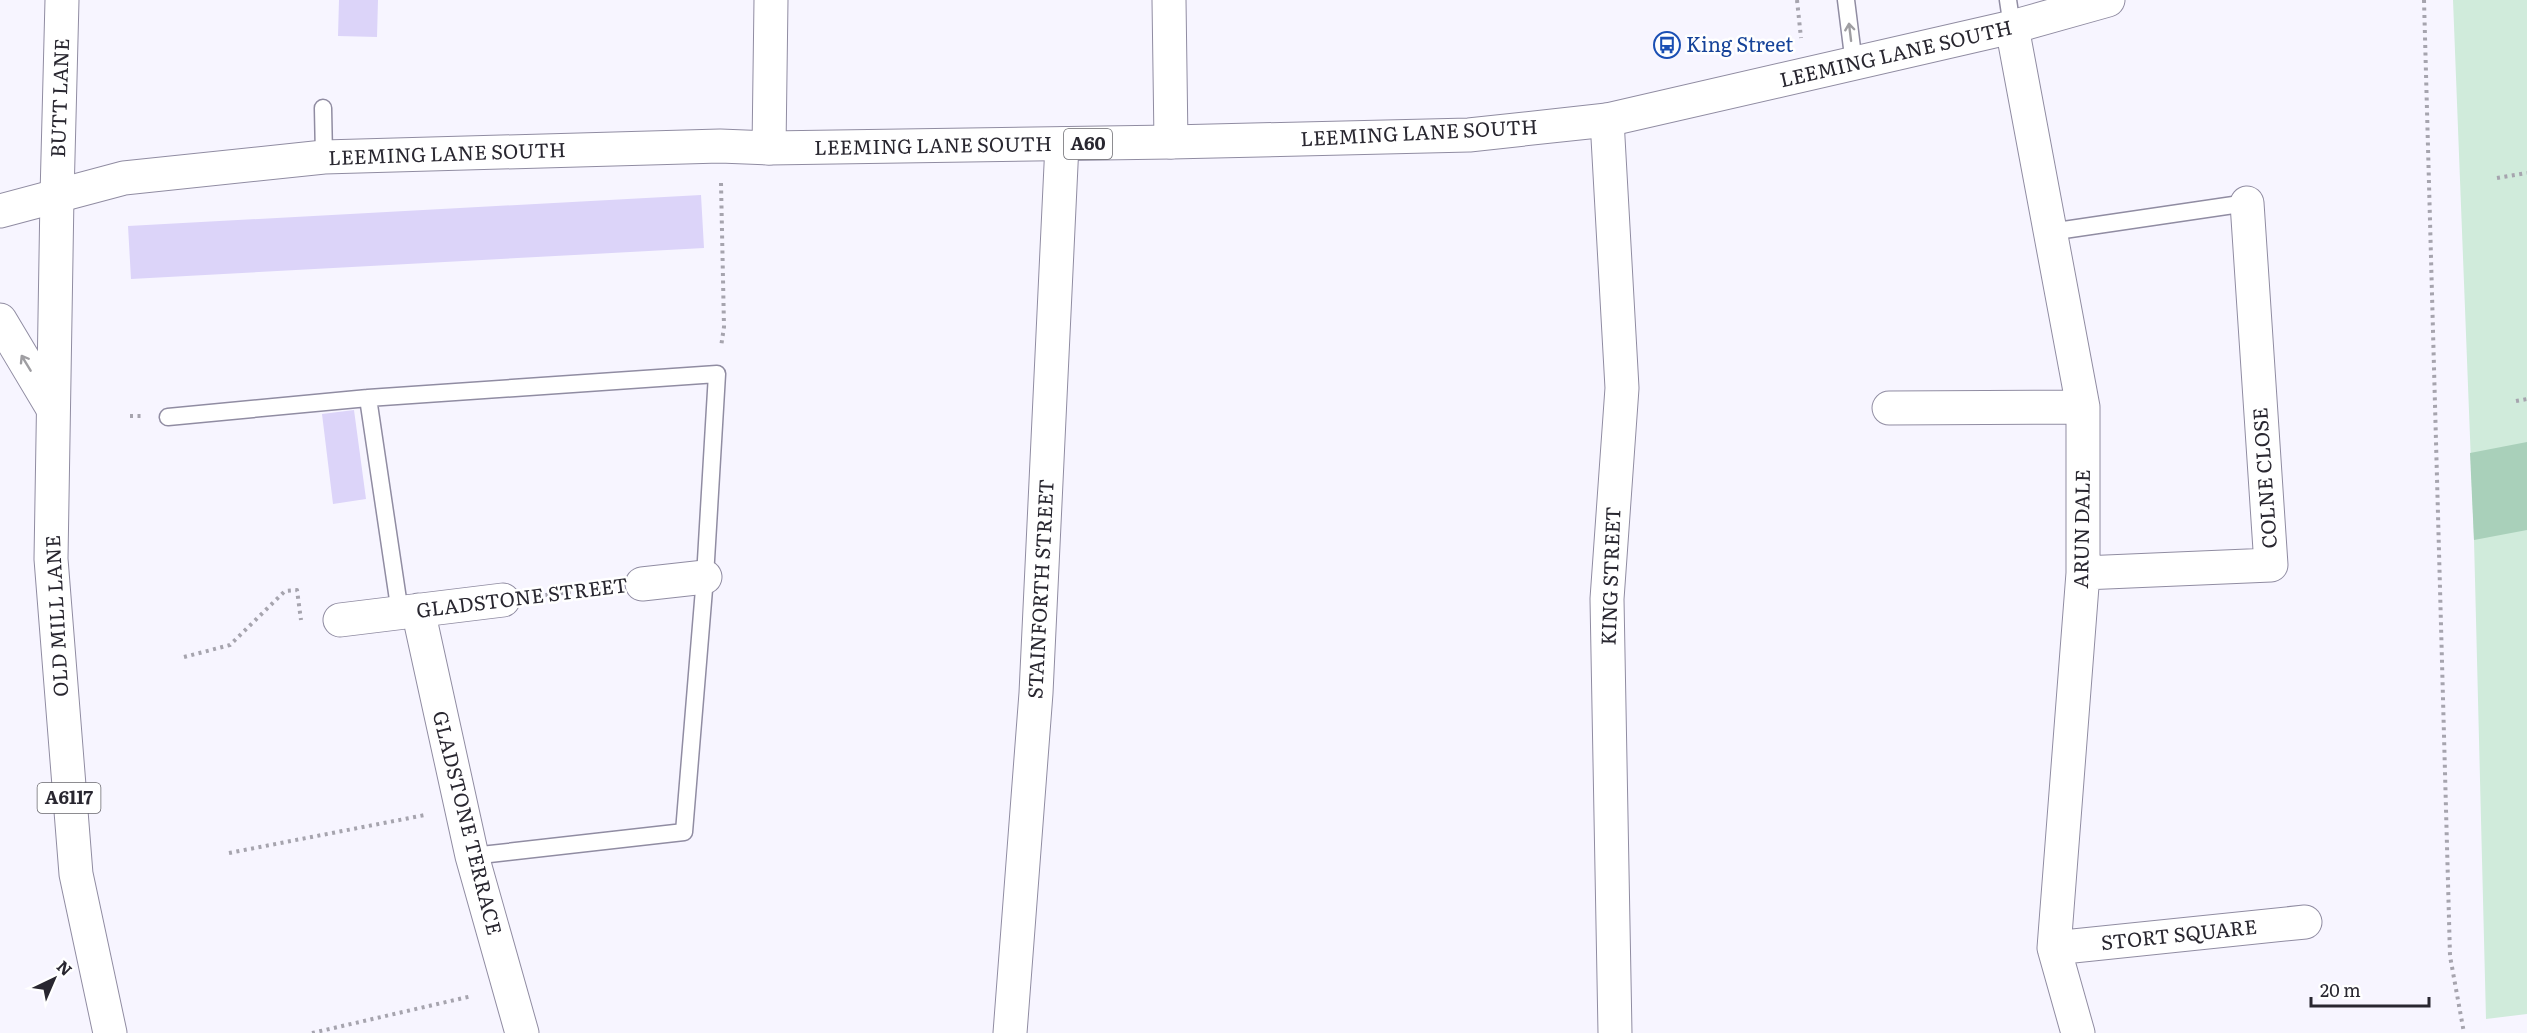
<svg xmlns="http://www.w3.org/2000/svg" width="2527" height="1033" font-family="Literata,serif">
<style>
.green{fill:#d0ebdb}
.forest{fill:#a9d0ba}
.building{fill:#dcd4f9}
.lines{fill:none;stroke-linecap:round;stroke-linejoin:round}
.lane-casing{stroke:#908ca2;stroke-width:19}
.street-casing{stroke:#908ca2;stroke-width:35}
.primary-casing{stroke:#908ca2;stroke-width:35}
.highway-casing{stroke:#908ca2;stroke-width:35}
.path{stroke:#a6a4ae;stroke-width:4;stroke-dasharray:3 4.5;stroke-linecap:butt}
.lane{stroke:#fff;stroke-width:16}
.street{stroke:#fff;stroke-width:33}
.primary{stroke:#fff;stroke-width:33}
.highway{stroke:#fff;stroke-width:33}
.oneway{stroke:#9f9ea2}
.labels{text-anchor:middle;stroke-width:5;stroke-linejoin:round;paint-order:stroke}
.shield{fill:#fff;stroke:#69686e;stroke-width:1.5}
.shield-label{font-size:18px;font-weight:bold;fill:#292730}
.transit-label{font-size:20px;fill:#164399;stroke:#fff;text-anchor:start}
.street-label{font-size:20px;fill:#292730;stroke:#fff}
</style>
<rect width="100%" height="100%" fill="#f7f5ff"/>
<path class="green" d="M2453 0H2527V1014L2486 1019 2474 540Z"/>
<path class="forest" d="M2527 442V530L2474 540 2470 453Z"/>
<path class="building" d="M339 0H378L377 37 338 36Z
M701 195 704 248 131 279 128 226Z
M354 410 366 499 333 504 322 414Z"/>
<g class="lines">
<defs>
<path id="lane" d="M1846 0 1854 64
M2008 0 2012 27
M323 108 324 157
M2050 232 2247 203
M368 398 400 613
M168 417 368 398 717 374 705 577 684 832 472 856"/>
<path id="street" d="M1169 0 1171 142
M2012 27 2083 407V573L2054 948 2078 1033
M1607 120 1622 388 1607 599 1615 1033
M769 148 771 0
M57 196 62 0
M1889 408 2083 407
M2083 573 2271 565 2247 203
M642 584 705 577
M418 610 472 856 522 1033
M340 620 503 600
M2054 948 2305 922
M1010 1033 1036 693 1062 144"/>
<path id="primary" d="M57 196 51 559 76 874 110 1033"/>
<path id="highway" d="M0 211 124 178 324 157 720 146 769 148 1171 142 1469 135 1607 120 2012 27 2108 0
M0 320 52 407"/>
</defs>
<use href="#lane" class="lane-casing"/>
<use href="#street" class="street-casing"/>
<use href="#primary" class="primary-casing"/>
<use href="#highway" class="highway-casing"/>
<path class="path" d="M1797 0 1801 38
M2424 0 2450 956 2464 1033
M2497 178 2527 173
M721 183 724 327 721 347
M2516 401 2527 399
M130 416H142
M538 596 605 588
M184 657 230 645 285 591 297 590 301 620
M229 853 425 815
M312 1033 472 996"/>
<use href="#lane" class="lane"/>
<use href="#street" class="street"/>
<use href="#primary" class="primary"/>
<use href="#highway" class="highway"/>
</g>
<defs><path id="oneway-shaft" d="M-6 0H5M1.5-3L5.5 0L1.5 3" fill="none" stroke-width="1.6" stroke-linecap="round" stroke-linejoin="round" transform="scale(1.5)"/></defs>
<g class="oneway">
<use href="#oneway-shaft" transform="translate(1850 32) rotate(-97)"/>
<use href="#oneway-shaft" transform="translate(26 363) rotate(-121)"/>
</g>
<defs>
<symbol id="bus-ring" viewBox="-11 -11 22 22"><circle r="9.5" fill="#fff" stroke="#1a4fb4" stroke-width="1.5"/><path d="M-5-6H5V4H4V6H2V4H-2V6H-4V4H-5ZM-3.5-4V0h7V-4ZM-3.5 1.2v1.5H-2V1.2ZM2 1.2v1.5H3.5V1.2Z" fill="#1a4fb4"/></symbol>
</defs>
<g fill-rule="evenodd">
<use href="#bus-ring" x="1652" y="30" width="30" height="30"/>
</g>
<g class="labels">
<g class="shield">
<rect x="1064" y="129" width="48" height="30" rx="4.5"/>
<rect x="37.5" y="783" width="63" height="30" rx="4.5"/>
</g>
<g class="shield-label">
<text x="1088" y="150">A60</text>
<text x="69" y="804">A6117</text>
</g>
<g class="transit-label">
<text x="1686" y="52">King Street</text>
</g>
<g class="street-label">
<text transform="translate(1896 54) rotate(-13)" y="7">LEEMING LANE SOUTH</text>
<text transform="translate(60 98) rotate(-88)" y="7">BUTT LANE</text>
<text transform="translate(1419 133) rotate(-3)" y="7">LEEMING LANE SOUTH</text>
<text transform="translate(933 146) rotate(-1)" y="7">LEEMING LANE SOUTH</text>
<text transform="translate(447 154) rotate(-2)" y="7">LEEMING LANE SOUTH</text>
<text transform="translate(2265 478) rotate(-94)" y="7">COLNE CLOSE</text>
<text transform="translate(2082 529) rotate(-89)" y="7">ARUN DALE</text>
<text transform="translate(1611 576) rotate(-88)" y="7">KING STREET</text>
<text transform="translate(1041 589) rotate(-87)" y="7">STAINFORTH STREET</text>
<text transform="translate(522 598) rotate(-7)" y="7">GLADSTONE STREET</text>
<text transform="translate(57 616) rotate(-93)" y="7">OLD MILL LANE</text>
<text transform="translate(467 823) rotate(76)" y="7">GLADSTONE TERRACE</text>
<text transform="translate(2179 935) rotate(-6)" y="7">STORT SQUARE</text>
</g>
</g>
<g transform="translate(54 979) rotate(44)" stroke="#ffffff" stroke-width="4.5" paint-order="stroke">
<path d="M0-4.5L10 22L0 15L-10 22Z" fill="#292730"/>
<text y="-9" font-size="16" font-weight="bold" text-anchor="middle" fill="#292730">N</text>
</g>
<path d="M2311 997v9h118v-9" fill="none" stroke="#292730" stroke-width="3"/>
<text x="2320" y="997" font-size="18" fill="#292730" stroke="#ffffff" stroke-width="4.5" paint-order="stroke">20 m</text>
</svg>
